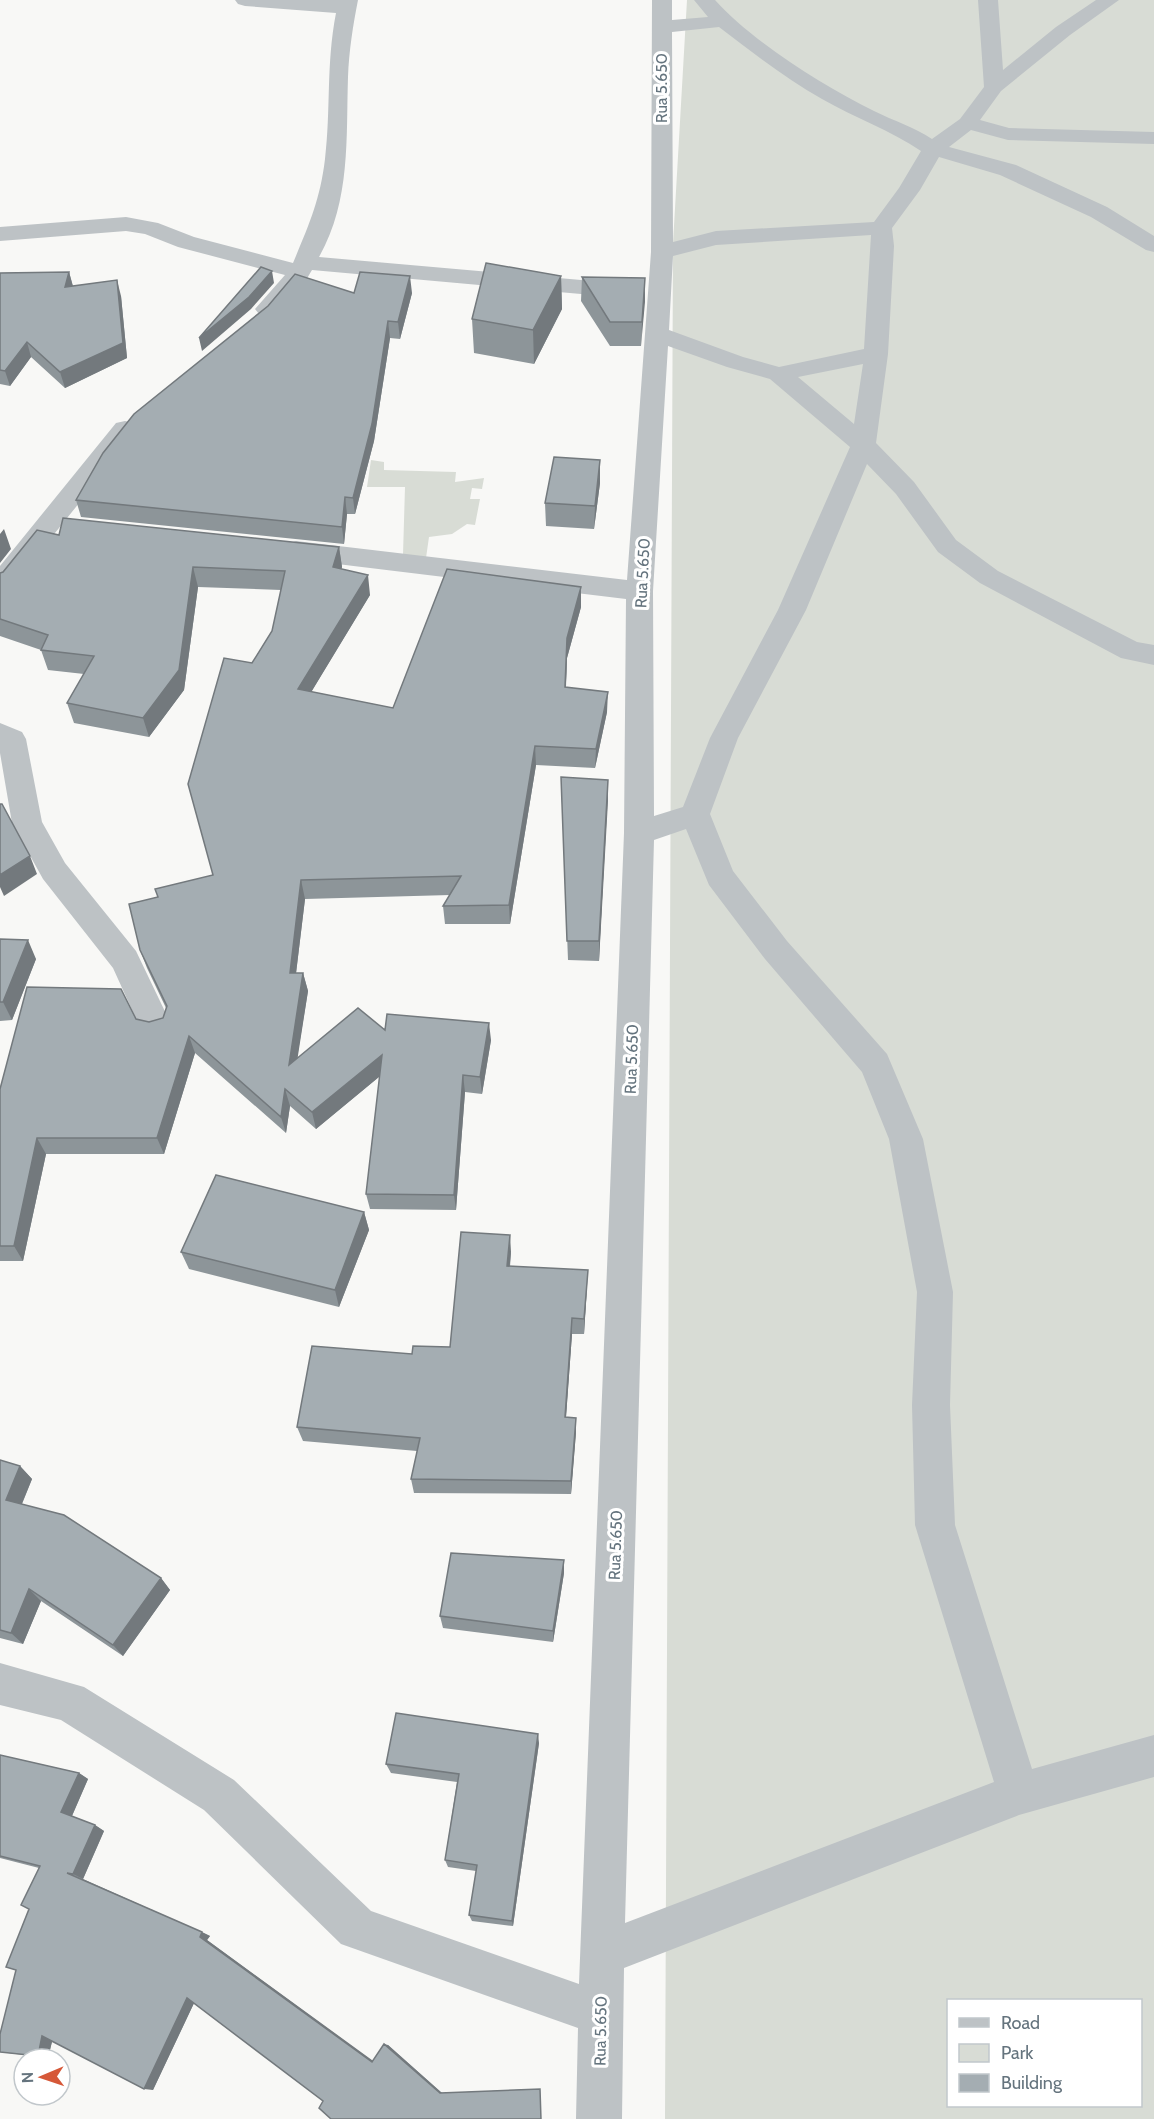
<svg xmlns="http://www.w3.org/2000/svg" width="1154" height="2119" font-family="Cabin,sans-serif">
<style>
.green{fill:#d8dcd5;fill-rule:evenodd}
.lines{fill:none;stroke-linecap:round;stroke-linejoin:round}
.street{fill:#bdc2c5;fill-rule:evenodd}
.wall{fill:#8d9599}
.shaded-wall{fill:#73797d}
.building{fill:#a4adb2;stroke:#73797d;stroke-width:1.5}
.labels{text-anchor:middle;stroke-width:6;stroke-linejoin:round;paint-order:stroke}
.street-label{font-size:16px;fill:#65747e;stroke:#fff}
</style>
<rect width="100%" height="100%" fill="#f8f8f6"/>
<path class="green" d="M687 0H1154V2119H665L673 243ZM948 2000H1140V2106H948Z
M371 460 384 462V470L456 472 455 482 484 478 482 489 472 488 470 499H480L475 525 467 524 452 534 429 537 426 558 403 555 405 487H367Z"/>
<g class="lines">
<path class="street" d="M235 0H358C353 25 349 51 348 77 346 138 351 201 319 257L626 284 634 286 638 291 634 296 626 298 312 270C302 287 282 320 259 314L255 309 285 275 178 247 145 234 126 231 0 241V227L126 217 158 223 194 237 293 263C308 227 320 201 325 159 331 110 326 64 336 13L245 6 238 4Z
M652 0H672V20L708 17 694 0H715C753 42 822 85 874 111 894 121 914 127 932 139L960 119 984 87 978 0H998L1003 70 1056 27 1096 0H1119L1070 35 1001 91 980 120 1009 128 1154 132V144L1008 140 971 130 949 147 1016 165 1107 207 1154 236V252L1146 250 1091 217 1000 175 939 157 920 190 892 228 894 246 888 354 876 443 914 482 956 540 998 571 1137 642 1154 645V665L1121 658 980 583 938 552 896 494 867 464 806 610 738 738 710 814 733 871 787 941 887 1054 923 1139 953 1292 950 1405 955 1525 1032 1769 1154 1735V1777L1019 1815 624 1968 622 2119H576L578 2028 341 1944 204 1810 61 1720 0 1705V1663L84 1687 234 1780 371 1911 579 1984 624 833 626 599 296 559 287 556 283 550 287 544 296 541 627 580 651 252ZM719 27C752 52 786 79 822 99 855 118 890 130 921 151L899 188 874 222 716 231 673 242 672 32ZM871 235 864 349 779 367 743 357 669 330 673 256 716 245ZM668 346 727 367 770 379 850 447 778 610 710 738 683 807 654 816 653 591ZM863 364 854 424 798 377ZM686 829 709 885 765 959 862 1072 889 1139 917 1292 912 1405 915 1525 994 1782 625 1923 654 840Z
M125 421 134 423 137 429 134 435 9 590 0 593V566L116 423Z
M0 723 22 732 26 739 42 822 65 863 136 951 171 1024 167 1034 155 1037 143 1034 113 968 43 879 12 823 0 753Z"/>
</g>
<path class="wall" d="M69 272 73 286 121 296 127 358 65 388 31 357 10 386 0 384V273Z
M561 276 562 309 534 364 474 353 472 319Z
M582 277 645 278 641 346H610L581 301Z
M354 293H412L400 339 390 338 374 441 355 514H347L344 544 81 517 76 500Z
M600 460V483L594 529 546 526 545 503Z
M59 535 339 547 342 567 341 569 370 595 311 692 393 708 581 587V607L567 658 566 687 607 712 595 768 536 765 510 924H445L443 906 450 895 305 899 296 973H303L308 991 297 1058 385 1030 491 1040 482 1094 465 1092 456 1210 370 1209 366 1194 380 1076 316 1129 290 1106 286 1133 195 1053 164 1154H46L23 1261H0V1089L136 1019 149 1022 163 1018 166 1008 147 968 140 950 158 897 213 875 252 663 272 631 281 590 198 587 184 690 149 737 74 723 67 703 84 674 48 670 41 650 0 636V573L3 572Z
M561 777 608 780 599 961 568 960Z
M0 939 36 959 12 1020 0 1021Z
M364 1212 369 1230 339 1307 189 1269 181 1252Z
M511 1252 510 1267 587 1286 584 1334H572L566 1417 576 1418V1432L571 1494 414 1493 411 1479 417 1451 303 1441 297 1427 412 1354 450 1347Z
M0 1460 20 1466 32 1479 22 1504 161 1578 170 1590 123 1656 41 1601 23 1644 0 1638Z
M564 1573 553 1642 443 1628 440 1616Z
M539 1743 513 1926 472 1921 469 1915 476 1871 448 1867 445 1860 457 1782 391 1773 386 1764Z
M0 1755 79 1773 88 1779 72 1816 95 1825 104 1831 83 1879 210 1936 207 1940 372 2061 388 2045 442 2093 540 2089 541 2119H331L323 2101 194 2003 153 2090 52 2041 48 2058 0 2052 39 1868 0 1858Z"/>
<path class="shaded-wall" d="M272 271 274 283 251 309 202 351 199 338Z
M69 272 73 287H65Z
M410 276 412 293 400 339 398 322Z
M561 276 562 309 534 364 533 330Z
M645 278V302L641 346 642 322Z
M117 280 121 296 127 358 65 388 60 372Z
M388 321 390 338 374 441 355 514 353 498Z
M27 342 31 357 10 386 5 371Z
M600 460V483L594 529 595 506Z
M345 497 347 514 344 544 342 527Z
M4 529 11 549 0 563V534Z
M339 547 342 567 336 587 333 567Z
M193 567 198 587 184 690 149 737 143 718Z
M368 575 370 595 301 709 298 689Z
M581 587V607L567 658 565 706 567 638Z
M608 692 607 712 595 768 596 749Z
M535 746 536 765 510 924 509 905Z
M608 780V801L599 961V941Z
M30 856 37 874 4 896 0 887V875Z
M301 880 305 899 294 990 290 973Z
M28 940 36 959 12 1020 3 1002Z
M303 973 308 991 294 1081 289 1065Z
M489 1023 491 1040 482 1094 480 1077Z
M189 1036 195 1053 164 1154 157 1138Z
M382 1055 385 1072 316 1129 312 1112Z
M463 1075 465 1092 456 1210 454 1195Z
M285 1089 290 1106 286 1133 281 1117Z
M37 1138 46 1154 23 1261 14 1246Z
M364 1212 369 1230 339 1307 335 1290Z
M510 1235 511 1252 508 1283 507 1266Z
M588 1270 584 1334V1319Z
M572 1318V1334L565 1431V1417Z
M576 1418V1432L571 1494V1481Z
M20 1466 32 1479 18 1513 6 1500Z
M564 1560V1573L553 1642V1631Z
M161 1578 170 1590 123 1656 113 1645Z
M29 1589 41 1601 23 1644 11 1633Z
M538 1734 539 1743 513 1926 512 1921Z
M79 1773 88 1779 71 1818 61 1812Z
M95 1825 104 1831 83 1879 73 1874Z
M202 1932 210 1936 207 1940 376 2063 372 2062 200 1937Z
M187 1998 195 2001 153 2090 144 2089Z
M42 2036 53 2038 48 2058 38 2056Z
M384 2044 388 2045 443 2094 440 2093Z"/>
<path class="building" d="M486 263 561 276 533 330 472 319Z
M261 267 272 271 249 297 199 338Z
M69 272 65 287 117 280 123 343 60 372 27 342 5 371 0 370V273Z
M360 272 410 276 398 322 388 321 372 424 353 498 345 497 342 527 76 500 103 453 134 414 268 306 295 274 354 293Z
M582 277 645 278 642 322H610Z
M554 457 600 460 595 506 545 503Z
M63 518 339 547 333 567 368 575 298 689 393 708 447 569 581 587 567 638 565 687 608 692 596 749 535 746 509 905 443 906 461 876 301 880 290 973H303L289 1065 358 1008 385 1030 387 1014 489 1023 480 1077 463 1075 454 1195 366 1194 382 1055 312 1112 285 1089 281 1117 189 1036 157 1138H37L14 1246H0V1089L27 987 121 989 136 1019 149 1022 163 1018 167 1006 140 950 129 904 158 897 155 889 213 875 188 784 224 658 252 663 272 631 285 571 193 567 179 670 143 718 67 703 94 656 41 650 48 635 0 619V573L3 572 37 530 59 535Z
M561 777 608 780 599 941H567Z
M0 804H2L30 856 0 875Z
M0 939 28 940 3 1002H0Z
M216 1175 364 1212 335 1290 181 1252Z
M461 1232 510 1235 507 1266 588 1270 584 1319 572 1318 565 1417 576 1418 571 1481 411 1479 420 1438 297 1427 312 1346 412 1354 413 1346 450 1347Z
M0 1460 20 1466 6 1500 64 1515 161 1578 113 1645 29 1589 11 1633 0 1630Z
M451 1553 564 1560 553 1631 440 1616Z
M396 1713 538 1734 512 1921 469 1915 477 1865 445 1860 459 1774 386 1764Z
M0 1755 79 1773 61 1812 95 1825 73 1874 67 1873 202 1932 200 1937 372 2062 384 2044 440 2093 540 2089 541 2119H331L319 2108 323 2101 187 1998 144 2089 42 2036 38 2056 0 2052V2034L16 1970 6 1967 29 1909 21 1905 40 1866 0 1856Z"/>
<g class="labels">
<g class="street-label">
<text transform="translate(661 88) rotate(-90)" y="6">Rua 5.650</text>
<text transform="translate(642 573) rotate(-87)" y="6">Rua 5.650</text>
<text transform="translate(631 1059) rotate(-88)" y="6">Rua 5.650</text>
<text transform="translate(615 1545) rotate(-88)" y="6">Rua 5.650</text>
<text transform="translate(600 2031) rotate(-89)" y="6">Rua 5.650</text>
</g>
</g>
<rect x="947" y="1999" width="195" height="108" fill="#ffffff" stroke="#c1c7cb" stroke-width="1.5"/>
<rect x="959" y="2018" width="30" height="9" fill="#bdc2c5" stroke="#c1c7cb" stroke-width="1.5"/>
<text x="1001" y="2029" font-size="18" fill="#65747e">Road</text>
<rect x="959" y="2044" width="30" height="18" fill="#d8dcd5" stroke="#c1c7cb" stroke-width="1.5"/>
<text x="1001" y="2059" font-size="18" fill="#65747e">Park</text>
<rect x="959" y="2074" width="30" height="18" fill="#a4adb2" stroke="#c1c7cb" stroke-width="1.5"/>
<text x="1001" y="2089" font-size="18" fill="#65747e">Building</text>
<g transform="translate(42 2077) rotate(268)"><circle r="28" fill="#ffffff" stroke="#c1c7cb" stroke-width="1.5"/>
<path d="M0-4.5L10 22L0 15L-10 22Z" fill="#d65838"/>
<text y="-9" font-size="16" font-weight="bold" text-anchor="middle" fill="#65747e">N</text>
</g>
</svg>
